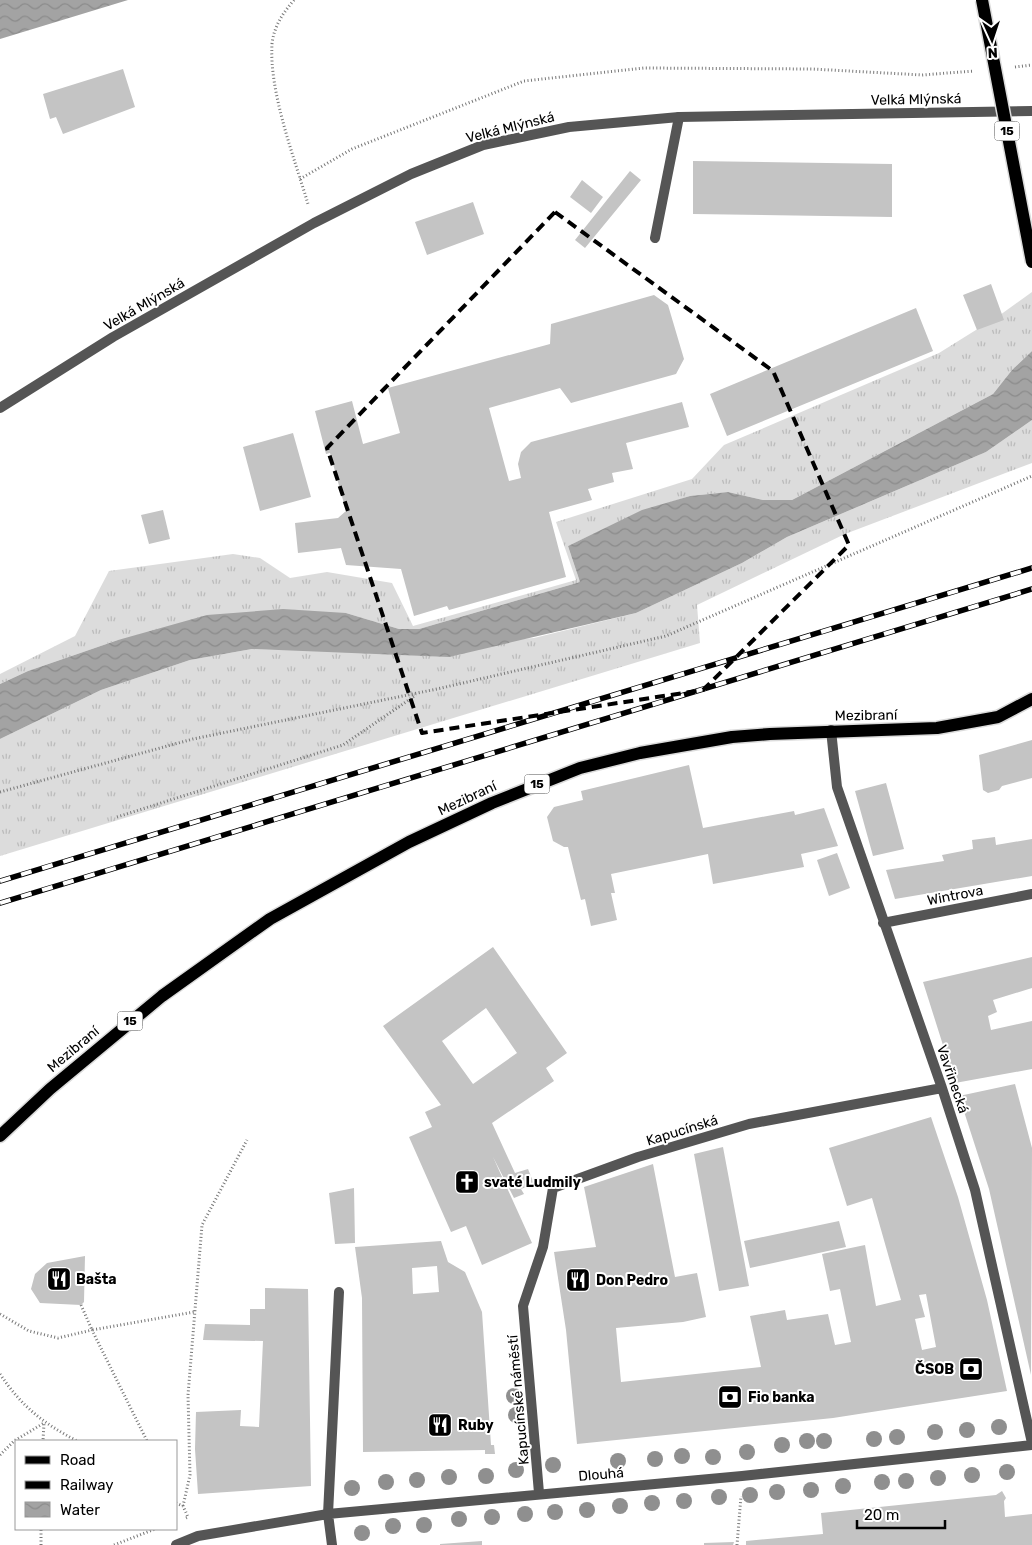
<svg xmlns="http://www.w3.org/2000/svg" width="1032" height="1545" font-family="Rubik,sans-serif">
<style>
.grass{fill:url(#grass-tufts)}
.water{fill:url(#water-waves)}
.building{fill:#c4c4c4;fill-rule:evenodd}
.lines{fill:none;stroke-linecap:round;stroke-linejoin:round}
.primary-casing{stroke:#dbdbdb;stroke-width:15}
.path{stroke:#777;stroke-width:3;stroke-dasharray:1 2.5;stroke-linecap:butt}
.lane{stroke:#555;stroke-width:10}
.street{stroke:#555;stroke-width:10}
.primary{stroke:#000;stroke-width:12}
.rail-casing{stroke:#000;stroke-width:5.5}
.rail{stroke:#fff;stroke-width:4;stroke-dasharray:11;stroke-linecap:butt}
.primary-bridge-casing{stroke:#dbdbdb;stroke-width:15;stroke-linecap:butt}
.primary-bridge{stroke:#000;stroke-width:12}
.tree{fill:#8f8f8f}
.marked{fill:none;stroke:#000;stroke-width:4;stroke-dasharray:10 6;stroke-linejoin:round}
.labels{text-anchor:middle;stroke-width:4;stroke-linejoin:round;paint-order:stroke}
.shield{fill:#fff;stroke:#4c4c4c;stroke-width:1}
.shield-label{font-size:12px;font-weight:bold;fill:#000}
.street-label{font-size:14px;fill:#000;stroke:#fff}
.poi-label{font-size:14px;font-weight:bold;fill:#000;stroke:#fff;text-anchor:start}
</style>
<defs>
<pattern id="grass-tufts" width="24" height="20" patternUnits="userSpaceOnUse" patternTransform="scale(1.25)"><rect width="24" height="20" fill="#dcdcdc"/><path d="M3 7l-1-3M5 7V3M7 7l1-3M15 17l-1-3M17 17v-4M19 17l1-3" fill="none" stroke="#bbb"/></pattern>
<pattern id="water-waves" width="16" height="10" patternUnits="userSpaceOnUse" patternTransform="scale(1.25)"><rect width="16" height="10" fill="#a3a3a3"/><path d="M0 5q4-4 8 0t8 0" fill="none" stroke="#8b8b8b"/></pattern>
</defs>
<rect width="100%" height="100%" fill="#fff"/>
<path class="grass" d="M1032 292V351L1012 370 993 394 792 500H763L728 492 690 496 642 511 568 546 580 582 419 629H399L346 613 118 640 28 671 0 684V674L75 636 109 571 233 554 260 558 290 578 327 572 392 583 413 626 576 580 556 522 692 479 724 445 939 353 1000 315Z
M1032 420V463L845 534 697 605 700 643 0 856V739L101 690 190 660 252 649 344 651 534 638 636 613 742 563 787 537 986 452Z"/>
<path class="water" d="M0 0H128L0 39Z
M1032 351V420L986 452 787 537 742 563 636 613 449 657 252 649 190 660 101 690 0 739V684L28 671 118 640 207 615 283 609 346 613 399 629H419L580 582 568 546 642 510 690 496 728 492 763 500H792L993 394 1012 370Z"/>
<path class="building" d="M123 69 135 107 63 134 56 117 50 119 43 94Z
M693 161 892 164V217L693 214Z
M630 171 641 180 585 248 575 240Z
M582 180 603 197 591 213 570 197Z
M473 202 484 234 427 255 415 222Z
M991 284 1004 320 977 330 963 295Z
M654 295 668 305 684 359 676 374 571 403 560 388 489 408 509 481 521 478 518 464 521 452 531 442 682 402 689 427 626 443 633 469 612 473 614 482 588 489 592 500 549 512 566 577 449 610 447 606 414 616 401 569 346 565 341 548 298 553 295 523 338 518 346 511 330 453 326 454 315 411 352 401 363 444 400 433 388 388 550 344 551 324Z
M916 308 933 351 727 436 710 394Z
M293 433 311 497 260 511 243 447Z
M163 510 170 539 149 544 141 515Z
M1032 740V778L1002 786 999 790 988 793 983 790 979 755Z
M689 765 703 828 794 811 795 815 824 808 838 846 801 854 804 867 713 884 708 854 611 874 615 893H611L617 920 591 926 585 899 581 900 568 847H564L553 841 547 817 554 807 583 800 581 791Z
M886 783 904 849 873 856 855 791Z
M995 837 996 845 1032 839V876L895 899 886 870 944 861 942 855 973 849 972 840Z
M837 853 850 888 829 896 817 860Z
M493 947 567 1053 546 1068 554 1081 492 1123 515 1173 528 1169 534 1184 521 1189 524 1194 514 1198 493 1157 532 1243 482 1265 466 1226 451 1232 409 1137 432 1127 425 1112 441 1105 383 1026ZM486 1008 517 1053 473 1084 442 1041Z
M1032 957V988L993 1000 997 1012 988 1016 991 1030 1032 1021V1069L955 1083 923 982Z
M1015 1084 1032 1148 1031 1375 989 1189 959 1096Z
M931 1117 958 1197 987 1300 1007 1391 833 1418 577 1444 566 1330 554 1252 596 1247 584 1187 653 1164 675 1277 697 1273 706 1317 683 1322 616 1328 621 1382 761 1367 750 1316 785 1310 787 1320 828 1314 835 1345 851 1342 840 1289 830 1291 822 1254 865 1245 876 1306 901 1300 872 1198 847 1206 829 1148ZM926 1294 936 1347 922 1350 915 1319 925 1317 919 1295Z
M723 1147 749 1286 719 1291 694 1154Z
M354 1188 355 1243 335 1244 329 1193Z
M839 1221 846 1247 750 1268 744 1241Z
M441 1241 448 1262 465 1272 482 1312 491 1445H494L495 1454H485V1450L363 1452 362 1298 355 1247ZM437 1266 439 1292 413 1294 412 1268Z
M85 1256 84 1302 81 1305 40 1303 31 1289 35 1274 47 1263Z
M265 1288 308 1289 311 1486 198 1494 195 1449 196 1412 241 1410 240 1426 259 1427 263 1341 203 1340 205 1324 250 1325V1309H265Z
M1002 1491 1006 1498 1004 1501 1005 1517 1032 1514V1545H746V1541L823 1534 821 1513 996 1495Z
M482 1541V1545H440V1544Z
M734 1542 733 1545H704V1543Z"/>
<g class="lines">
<defs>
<path id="primary" d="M0 1136 50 1089 162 996 270 919 409 842 492 803 580 768 640 753 732 737 770 734 937 728 998 717 1032 699"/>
</defs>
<use href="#primary" class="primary-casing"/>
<path class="path" d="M294 0C283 13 274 26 272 44 269 92 294 157 308 204
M1015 67 1032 65
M300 179 352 149 524 81 644 68 812 69 922 75 974 71
M0 792 193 739 437 689 666 636 1032 476
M117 817 343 745 416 695
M81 1305 92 1330 194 1312
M0 1314 29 1331 58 1338 92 1330 147 1441
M0 1374C22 1407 43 1423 77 1441
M0 1455 14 1441 44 1423 43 1441
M176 1503 183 1506 188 1517 186 1518
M183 1506 190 1475 188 1395 202 1225 247 1140
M41 1545V1529
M114 1545 155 1529
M737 1545 741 1496"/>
<path class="lane" d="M655 238 679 117
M328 1514 339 1292"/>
<path class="street" d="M0 408 113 337 314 223 411 174 483 145 569 127 679 117 1032 111
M831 730 837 787 942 1088 975 1190 1032 1443
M883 923 1032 894
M539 1493 523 1306 543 1247 553 1188 638 1157 749 1124 942 1088
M328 1514 332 1545
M176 1545 198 1536 328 1514 742 1476 1032 1445"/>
<use href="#primary" class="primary"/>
<defs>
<path id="rail" d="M0 881 1032 568
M0 903 1032 589"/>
</defs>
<use href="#rail" class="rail-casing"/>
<use href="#rail" class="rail"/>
<defs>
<path id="primary-bridge" d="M982 0 1032 262"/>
</defs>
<use href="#primary-bridge" class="primary-bridge-casing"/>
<use href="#primary-bridge" class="primary-bridge"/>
</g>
<g class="tree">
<circle cx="514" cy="1396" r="8"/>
<circle cx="516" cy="1415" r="8"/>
<circle cx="999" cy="1427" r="8"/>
<circle cx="967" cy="1430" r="8"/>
<circle cx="935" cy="1432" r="8"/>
<circle cx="897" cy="1437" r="8"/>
<circle cx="874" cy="1439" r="8"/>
<circle cx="807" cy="1441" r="8"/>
<circle cx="824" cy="1441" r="8"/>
<circle cx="782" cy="1445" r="8"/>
<circle cx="747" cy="1452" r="8"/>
<circle cx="682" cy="1456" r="8"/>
<circle cx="713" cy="1457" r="8"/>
<circle cx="655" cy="1459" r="8"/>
<circle cx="618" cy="1461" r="8"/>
<circle cx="553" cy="1465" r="8"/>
<circle cx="516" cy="1470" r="8"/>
<circle cx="1007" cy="1472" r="8"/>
<circle cx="972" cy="1475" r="8"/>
<circle cx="486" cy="1476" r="8"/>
<circle cx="449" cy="1477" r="8"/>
<circle cx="938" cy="1478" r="8"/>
<circle cx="417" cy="1480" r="8"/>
<circle cx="906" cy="1481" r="8"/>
<circle cx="386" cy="1482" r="8"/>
<circle cx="882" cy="1482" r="8"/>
<circle cx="843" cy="1486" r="8"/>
<circle cx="352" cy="1488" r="8"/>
<circle cx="811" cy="1490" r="8"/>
<circle cx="777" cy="1492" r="8"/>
<circle cx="750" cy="1495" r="8"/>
<circle cx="719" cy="1497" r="8"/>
<circle cx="684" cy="1501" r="8"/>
<circle cx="652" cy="1503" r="8"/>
<circle cx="620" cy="1506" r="8"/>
<circle cx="587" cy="1510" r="8"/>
<circle cx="555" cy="1512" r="8"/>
<circle cx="525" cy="1514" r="8"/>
<circle cx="492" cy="1517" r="8"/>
<circle cx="459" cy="1519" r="8"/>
<circle cx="424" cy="1525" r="8"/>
<circle cx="393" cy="1526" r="8"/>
<circle cx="362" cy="1533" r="8"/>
</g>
<path class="marked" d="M555 212 773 371 849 545 703 690 422 733 327 448Z"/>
<defs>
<symbol id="church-square" viewBox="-11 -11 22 22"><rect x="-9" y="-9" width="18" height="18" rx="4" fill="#000" stroke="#fff"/><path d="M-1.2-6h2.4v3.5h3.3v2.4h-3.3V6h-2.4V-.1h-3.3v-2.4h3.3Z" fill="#fff"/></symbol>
<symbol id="restaurant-square" viewBox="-11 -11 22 22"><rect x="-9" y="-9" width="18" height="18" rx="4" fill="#000" stroke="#fff"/><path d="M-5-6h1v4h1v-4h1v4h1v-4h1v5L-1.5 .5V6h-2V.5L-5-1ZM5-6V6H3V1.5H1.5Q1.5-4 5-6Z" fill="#fff"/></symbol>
<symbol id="bank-square" viewBox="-11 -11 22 22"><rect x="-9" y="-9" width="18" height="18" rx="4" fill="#000" stroke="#fff"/><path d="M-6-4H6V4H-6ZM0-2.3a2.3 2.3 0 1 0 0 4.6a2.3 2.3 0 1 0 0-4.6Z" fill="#fff"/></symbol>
</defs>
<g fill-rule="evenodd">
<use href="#church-square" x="453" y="1168" width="28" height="28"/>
<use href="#restaurant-square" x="45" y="1265" width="28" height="28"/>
<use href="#restaurant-square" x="564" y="1266" width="28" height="28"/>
<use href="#bank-square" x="957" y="1355" width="28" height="28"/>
<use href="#bank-square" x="716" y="1383" width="28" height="28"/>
<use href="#restaurant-square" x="426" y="1411" width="28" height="28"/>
</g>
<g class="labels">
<g class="shield">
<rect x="994.5" y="121.5" width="25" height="19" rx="4"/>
<rect x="524.5" y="774.5" width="25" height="19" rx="4"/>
<rect x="117.5" y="1011.5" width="25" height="19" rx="4"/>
</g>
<g class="shield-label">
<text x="1007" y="135">15</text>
<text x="537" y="788">15</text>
<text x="130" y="1025">15</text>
</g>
<g class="street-label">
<text transform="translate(916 99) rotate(-1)" y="5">Velká Mlýnská</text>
<text transform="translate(510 127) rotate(-14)" y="5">Velká Mlýnská</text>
<text transform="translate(144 304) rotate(-30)" y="5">Velká Mlýnská</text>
<text transform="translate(866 715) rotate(-1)" y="5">Mezibraní</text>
<text transform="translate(467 798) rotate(-25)" y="5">Mezibraní</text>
<text transform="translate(955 895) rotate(-11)" y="5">Wintrova</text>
<text transform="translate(73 1049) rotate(-40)" y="5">Mezibraní</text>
<text transform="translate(953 1079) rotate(71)" y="5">Vavřinecká</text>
<text transform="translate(682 1130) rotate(-17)" y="5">Kapucínská</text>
<text transform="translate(518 1400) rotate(-95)" y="5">Kapucínské náměstí</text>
<text transform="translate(601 1474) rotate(-5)" y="5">Dlouhá</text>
</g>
<g class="poi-label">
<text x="484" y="1187">svaté Ludmily</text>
<text x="76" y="1284">Bašta</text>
<text x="596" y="1285">Don Pedro</text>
<text x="954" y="1374" text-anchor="end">ČSOB</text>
<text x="748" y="1402">Fio banka</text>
<text x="458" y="1430">Ruby</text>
</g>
</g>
<rect x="15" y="1440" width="162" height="90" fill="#ffffff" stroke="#999999"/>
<rect x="25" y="1456" width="25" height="8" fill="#000000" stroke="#999999"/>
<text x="60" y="1465" font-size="15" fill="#000000">Road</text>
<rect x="25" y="1481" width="25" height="8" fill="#000000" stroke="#999999"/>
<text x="60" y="1490" font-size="15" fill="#000000">Railway</text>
<rect x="25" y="1502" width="25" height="15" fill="url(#water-waves)" stroke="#999999"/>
<text x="60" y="1515" font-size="15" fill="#000000">Water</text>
<g transform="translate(992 40) rotate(177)" stroke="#ffffff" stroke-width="4" paint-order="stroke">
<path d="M0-4L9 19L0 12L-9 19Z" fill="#000000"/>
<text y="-8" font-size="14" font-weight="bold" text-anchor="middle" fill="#000000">N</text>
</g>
<path d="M857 1520v8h88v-8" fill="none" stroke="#000000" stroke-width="2.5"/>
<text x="864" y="1520" font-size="15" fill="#000000" stroke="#ffffff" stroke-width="4" paint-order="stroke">20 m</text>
</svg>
